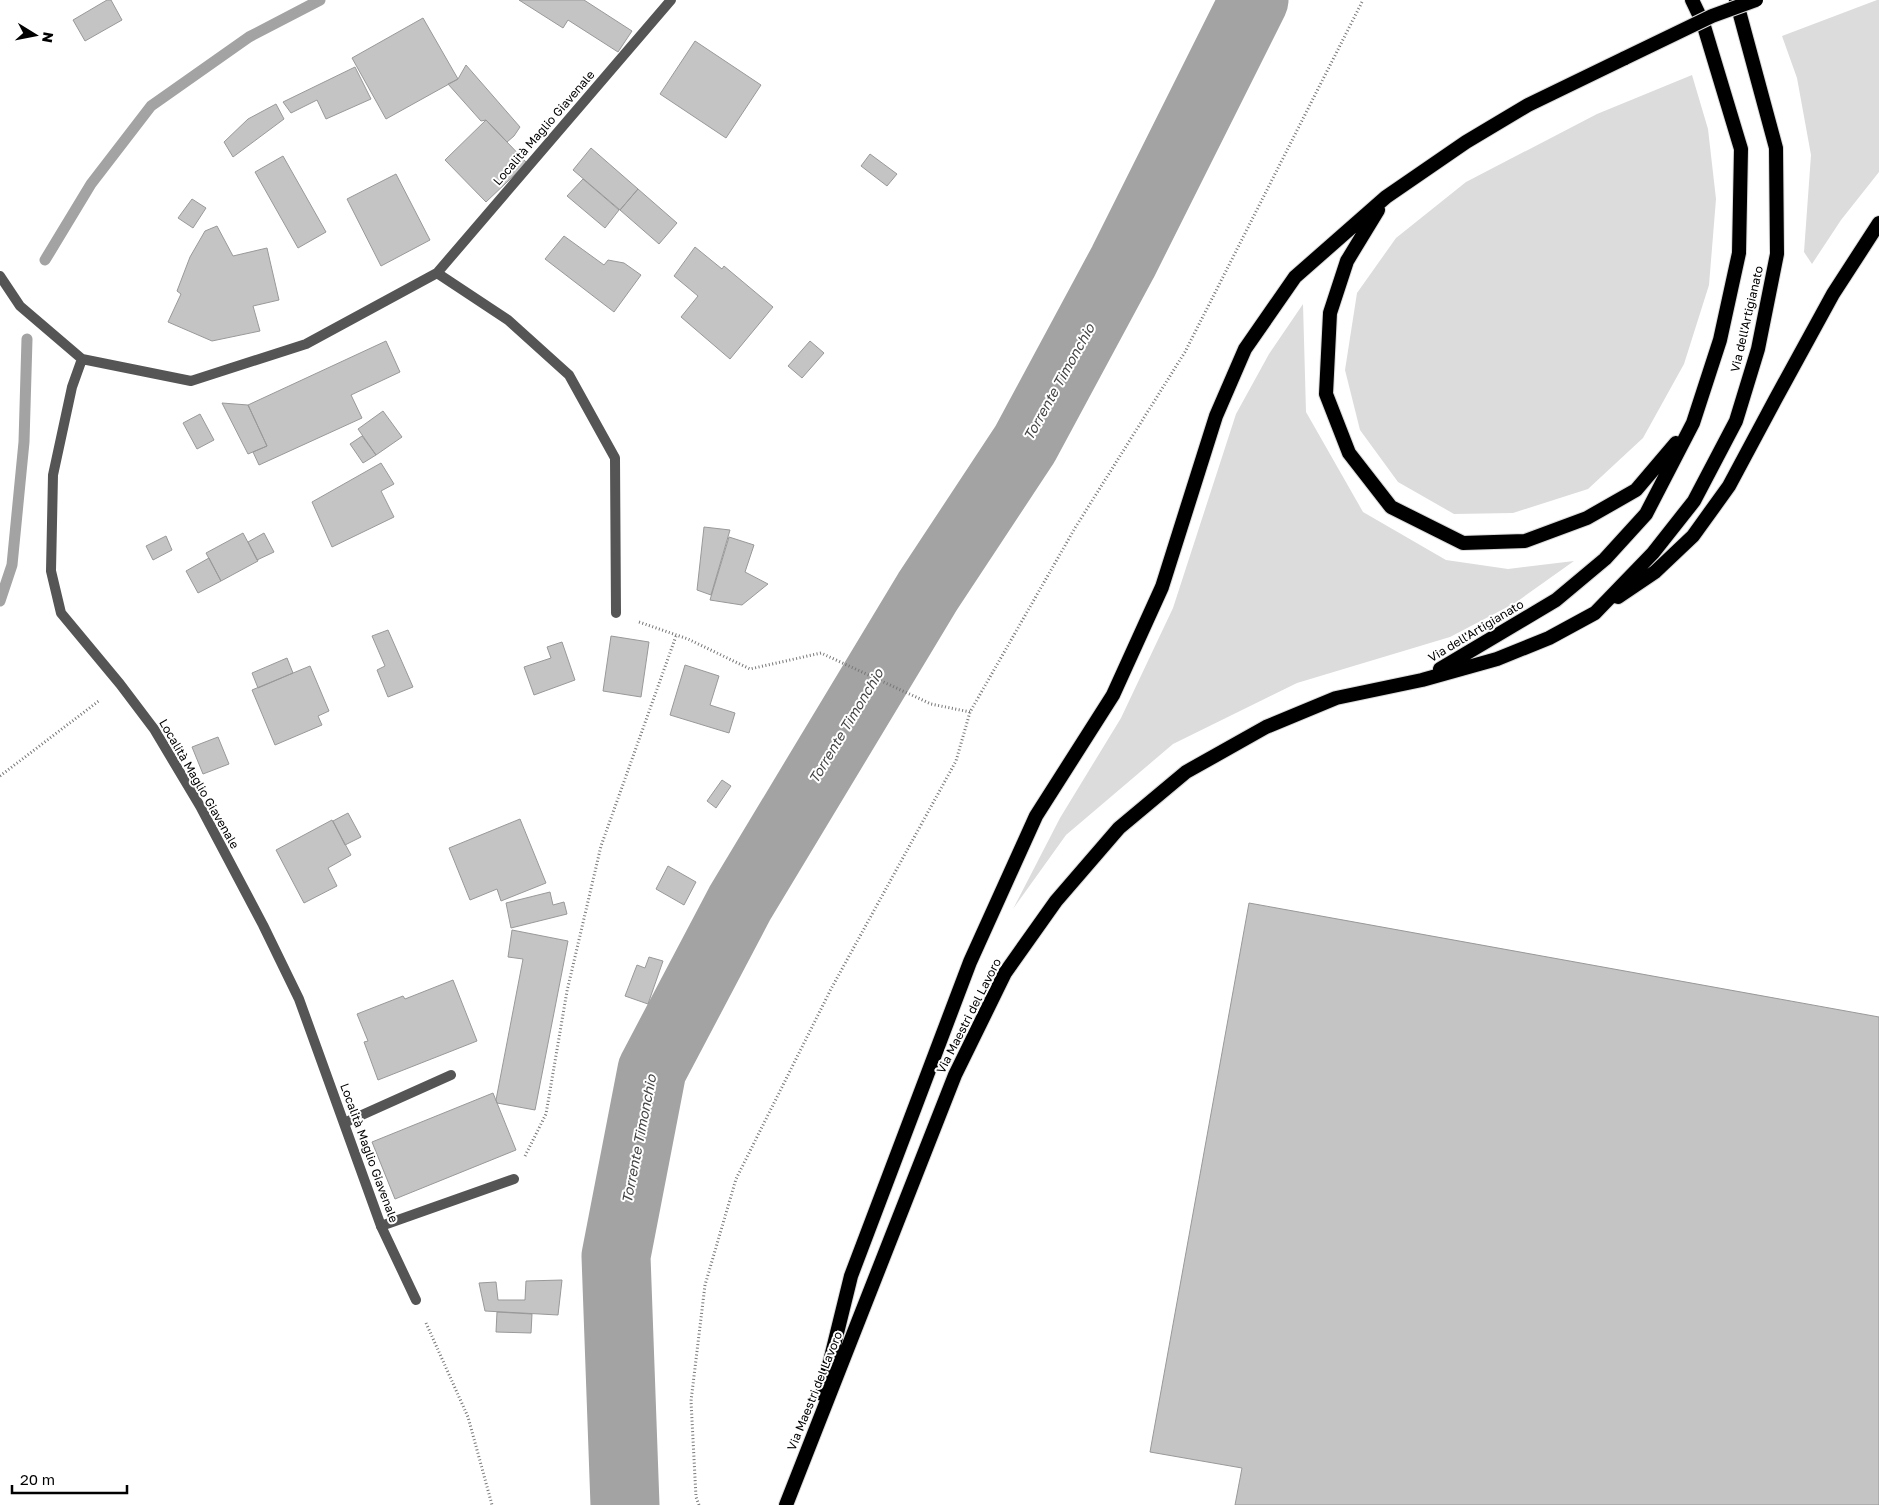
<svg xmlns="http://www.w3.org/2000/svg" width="1879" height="1505" font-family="'Golos Text',sans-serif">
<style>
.green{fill:#dcdcdc}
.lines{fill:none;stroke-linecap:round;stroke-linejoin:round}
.stream{stroke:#a3a3a3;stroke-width:11}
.river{stroke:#a3a3a3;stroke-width:69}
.building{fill:#c4c4c4;stroke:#999}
.trunk-casing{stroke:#dbdbdb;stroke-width:16}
.path{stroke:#777;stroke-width:3;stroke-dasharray:1 2.5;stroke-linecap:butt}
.service{stroke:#555;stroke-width:10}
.minor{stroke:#555;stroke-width:10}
.trunk{stroke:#000;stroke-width:14}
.trunk-bridge-casing{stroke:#dbdbdb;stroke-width:16;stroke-linecap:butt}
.trunk-bridge{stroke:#000;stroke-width:14}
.labels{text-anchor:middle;stroke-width:4;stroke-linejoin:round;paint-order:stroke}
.street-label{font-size:12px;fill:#000;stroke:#fff}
.water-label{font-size:14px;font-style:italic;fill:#444;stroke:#fff}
</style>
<rect width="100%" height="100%" fill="#fff"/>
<path class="green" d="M1877 0H1879V172L1841 220 1812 264 1804 252 1811 155 1797 78 1782 36Z
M1692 75 1708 129 1716 199 1709 285 1684 364 1643 438 1588 489 1513 513 1454 514 1398 482 1360 430 1345 370 1357 293 1396 238 1466 182 1597 114Z
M1303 304 1306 412 1363 512 1446 560 1508 569 1574 561 1515 603 1450 637 1297 683 1173 744 1066 835 1013 909 1060 818 1121 718 1173 608 1236 414 1269 354Z"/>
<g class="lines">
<path class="stream" d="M45 260 91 184 151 106 249 37 320 0
M0 601 12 565 24 442 27 339"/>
<path class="river" d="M625 1505 616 1256 652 1070 740 903 928 591 1025 444 1123 262 1254 0"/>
</g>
<path class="building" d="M107 0H111L122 20 85 41 73 20Z
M519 0H584L632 31 618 52 568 20 563 28Z
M423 18 458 79 386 119 352 58Z
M695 41 761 85 726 138 660 94Z
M466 65 520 127 514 136 507 142 486 120 481 121 448 84 458 79Z
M355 67 371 99 326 119 317 100 291 113 283 102Z
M276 104 284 119 233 157 224 142 248 119Z
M486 120 527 163 486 202 445 160Z
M591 148 638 189 620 210 573 170Z
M870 154 897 174 887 186 861 166Z
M283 156 326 232 298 248 255 172Z
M396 174 430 240 381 266 347 199Z
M583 179 619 210 605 228 567 196Z
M638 189 677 223 659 244 620 210Z
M192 199 206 208 193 228 178 218Z
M217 226 233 256 267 248 279 300 253 306 260 331 212 341 168 322 181 294 177 291 190 257 205 231Z
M564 236 604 265 608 260 624 263 641 275 614 312 545 259Z
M695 247 722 269 724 266 773 307 730 359 681 317 698 296 674 276Z
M386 341 400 372 351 395 362 418 259 465 253 452 267 446 248 405Z
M810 341 824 353 802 378 788 366Z
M222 403 248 405 267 446 248 454Z
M383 411 402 437 376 455 358 429Z
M200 414 214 440 197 449 183 423Z
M362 436 376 455 363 463 350 444Z
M381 463 394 484 381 491 394 517 332 547 312 502Z
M704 527 730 530 711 595 697 590Z
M243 533 258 561 221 581 206 553Z
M264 533 274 552 257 560 248 542Z
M166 536 172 550 153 560 146 546Z
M729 537 754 545 745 572 768 584 742 605 710 600Z
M209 558 221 581 198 593 186 571Z
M388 630 413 687 388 697 377 670 385 666 372 636Z
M611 636 649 642 641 697 603 691Z
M562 642 575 680 534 695 524 667 551 658 547 647Z
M287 658 293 673 258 688 252 673Z
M685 665 719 676 710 705 735 713 729 733 670 715Z
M310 666 329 711 318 716 322 725 275 745 252 690Z
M218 737 229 764 203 774 192 747Z
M722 780 731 786 716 808 707 801Z
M348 813 361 837 345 845 333 821Z
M520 819 546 883 501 901 497 889 470 900 449 848Z
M332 820 351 855 328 868 337 886 304 903 276 850Z
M668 866 696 882 684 905 656 889Z
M550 892 553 905 564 902 567 914 511 928 506 903Z
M1249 903 1879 1017V1505H1235L1242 1468 1150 1452Z
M512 930 568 941 535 1110 497 1103 496 1100 523 959 508 957Z
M649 957 663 961 648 1004 625 996 637 965 645 968Z
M453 980 477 1041 378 1080 364 1042 368 1041 357 1014 403 996 405 999Z
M493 1093 516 1150 395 1199 372 1142Z
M562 1280 558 1315 485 1311 479 1283 496 1282 498 1300H525L526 1281Z
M497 1312 532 1314 531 1333 496 1332Z"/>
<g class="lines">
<defs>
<path id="trunk" d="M1378 210 1347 261 1330 313 1326 394 1349 453 1391 507 1463 543 1525 541 1587 518 1636 490 1676 443
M1618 597 1655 572 1693 536 1729 486 1775 400 1833 294 1879 223
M1440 669 1556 600 1605 559 1646 514 1693 423 1720 340 1739 253 1741 149 1703 23 1692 0
M822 1394 851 1276 970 962 1036 816 1113 695 1162 587 1216 416 1245 349 1295 277 1386 197 1466 142 1528 105 1625 58
M786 1505 955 1075 1005 973 1056 901 1119 828 1186 772 1266 727 1336 698 1422 680 1497 659 1549 638 1595 613 1653 553 1694 501 1736 421 1758 349 1777 254 1776 148 1736 0"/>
</defs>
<use href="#trunk" class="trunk-casing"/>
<path class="path" d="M639 622 688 639 750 669 821 653 931 704 970 712
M0 776 100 700
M525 1156 546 1114 567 991 601 846 676 636
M426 1323 468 1417 492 1505
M699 1505 696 1497 691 1401 705 1285 736 1179 831 989 956 761 970 712 1075 528 1185 352 1363 0"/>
<path class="service" d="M381 1226 514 1179"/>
<path class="minor" d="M437 273 508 320 569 375 615 458 616 613
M0 276 20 306 82 359 191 381 306 344 437 273 671 0
M82 359 72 387 53 475 51 571 61 613 120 684 154 729 200 806 263 925 299 999 381 1226 416 1300
M344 1123 451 1075"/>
<use href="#trunk" class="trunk"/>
<defs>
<path id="trunk-bridge" d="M1625 58 1712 16 1756 0"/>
</defs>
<use href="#trunk-bridge" class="trunk-bridge-casing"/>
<use href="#trunk-bridge" class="trunk-bridge"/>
</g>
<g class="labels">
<g class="street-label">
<text transform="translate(544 128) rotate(-49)" y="4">Località Maglio Giavenale</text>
<text transform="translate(1747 319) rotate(-77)" y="4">Via dell'Artigianato</text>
<text transform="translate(1476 631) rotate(-31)" y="4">Via dell'Artigianato</text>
<text transform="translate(199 784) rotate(60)" y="4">Località Maglio Giavenale</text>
<text transform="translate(969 1016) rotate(-63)" y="4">Via Maestri del Lavoro</text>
<text transform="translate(369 1153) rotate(70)" y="4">Località Maglio Giavenale</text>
<text transform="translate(815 1391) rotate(-68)" y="4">Via Maestri del Lavoro</text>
</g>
<g class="water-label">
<text transform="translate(1059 382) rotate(-61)" y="5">Torrente Timonchio</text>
<text transform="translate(846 726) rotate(-59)" y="5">Torrente Timonchio</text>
<text transform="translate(639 1139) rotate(-79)" y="5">Torrente Timonchio</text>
</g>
</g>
<g transform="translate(35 35) rotate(100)" stroke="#ffffff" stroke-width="4" paint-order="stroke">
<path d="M0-4L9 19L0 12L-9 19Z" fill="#000000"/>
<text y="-8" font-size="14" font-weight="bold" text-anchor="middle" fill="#000000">N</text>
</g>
<path d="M12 1485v8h115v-8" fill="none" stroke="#000000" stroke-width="2.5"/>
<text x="20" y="1485" font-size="15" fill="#000000" stroke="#ffffff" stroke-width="4" paint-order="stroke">20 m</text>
</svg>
